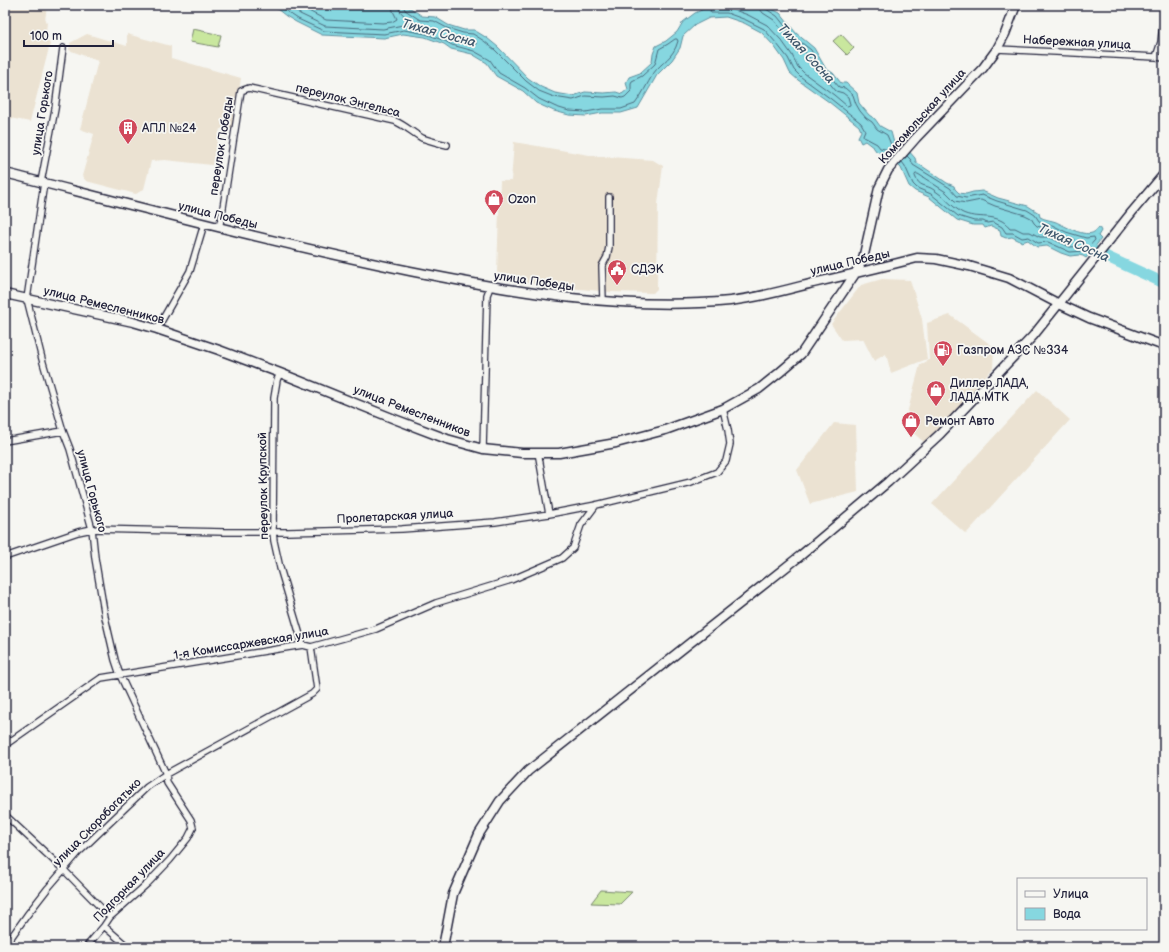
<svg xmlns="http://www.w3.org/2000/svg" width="1169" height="952" font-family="'Balsamiq Sans',sans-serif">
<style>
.built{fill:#ebe2d2}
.green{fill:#c9e79e;stroke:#76846c}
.water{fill:#86d7e0;stroke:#5e8f9e}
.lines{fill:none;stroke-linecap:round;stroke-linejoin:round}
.shore{stroke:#4a6a7d;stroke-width:1}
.river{stroke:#86d7e0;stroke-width:11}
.street-casing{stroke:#22223b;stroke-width:8}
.secondary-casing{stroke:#22223b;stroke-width:11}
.street{stroke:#f6f6f2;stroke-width:5.5}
.secondary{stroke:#f6f6f2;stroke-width:8}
.labels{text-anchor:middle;stroke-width:3.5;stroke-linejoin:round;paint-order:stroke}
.street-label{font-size:12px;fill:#22223b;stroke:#f6f6f2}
.poi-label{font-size:12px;fill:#22223b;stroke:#f6f6f2;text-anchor:start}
.water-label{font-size:13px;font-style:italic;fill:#40586d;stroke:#f6f6f2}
</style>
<rect width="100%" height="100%" fill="#f6f6f2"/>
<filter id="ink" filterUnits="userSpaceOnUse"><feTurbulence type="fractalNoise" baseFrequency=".025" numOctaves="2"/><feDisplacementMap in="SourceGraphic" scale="8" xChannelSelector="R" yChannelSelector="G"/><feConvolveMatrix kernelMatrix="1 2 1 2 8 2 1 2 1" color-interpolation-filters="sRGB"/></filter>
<g filter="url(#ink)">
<path class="built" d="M5 5H47L45 21 47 23 45 38 50 44 30 122 5 117Z
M87 34 127 46V34L171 46V58L241 78 233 130 220 129 212 165 165 160 151 161 144 189 136 194 86 181 82 176 94 134 80 129 98 61 69 50 70 43Z
M514 142 595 156 653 160 663 166 658 204 657 289 653 293 611 292 538 285 501 278 497 272 500 181H511Z
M882 279 910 280 922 319 927 359 891 373 886 354 874 361 863 339 842 340 831 324 861 285Z
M950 315 994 347 993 368 947 421 925 443 904 425 920 365 929 360 927 323Z
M1037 390 1070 420 966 534 932 504Z
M834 423 856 425 858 492 810 504 797 470Z"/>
<path class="green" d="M193 29 221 35 218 47 190 42Z
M841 34 854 48 847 55 833 41Z
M601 890 632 892 620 904 591 903Z"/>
<path class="water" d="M272 5H403L412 9 422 16 435 17 448 25 464 30H474L487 38 498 47 528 78 541 87 555 93 573 96 585 92 604 93 616 92 622 94 628 89 626 83 629 77 640 73 652 62 653 54 656 46 666 41 677 32 683 22 695 13 708 7 714 5H764L780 13 796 33 814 48 826 69 833 73 841 83H846L857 93 859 103 869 115 875 119 880 126 891 132 894 143 900 145 890 156 876 151 874 148 865 141 861 143 858 137 861 131 859 126 829 102 798 80 790 73 784 60 774 46 761 32 744 23 726 17 709 18 695 25 683 36 680 48 672 60 657 75 638 108 621 113H602L586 116 569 115 554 111 536 103 523 91 496 76 487 63 472 54 451 49 444 44 425 37 403 34 384 38 322 35 296 22 286 16Z
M907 149 915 158 916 162 947 183 954 186 955 189 959 193 966 194 973 192 982 191 998 198 1028 206 1039 213 1040 217C1045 220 1051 220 1056 222 1065 226 1085 238 1094 232 1096 231 1097 229 1099 227L1101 231 1098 236 1101 239 1086 258 1083 256 1079 255 1070 256 1061 253 1047 246 1037 247 1028 240 1022 242 1012 237 1006 238 1001 236 1000 230 991 226 985 228 983 225H973L957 220 929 197 915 191 909 186 901 168 895 162Z"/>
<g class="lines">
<path class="shore" d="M279 5 289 13 298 19 324 31 384 34 404 30 426 34 445 41 452 45 474 51 490 60 499 73 525 88 539 99 556 107 569 111 586 112 602 109H621L635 104C642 95 647 84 653 74 662 61 673 59 678 41L677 39H675L668 44 659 49 655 64 642 76 632 81 631 83V91L625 97 622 98 615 96 604 97 585 96 573 100 554 97 539 91 526 81 495 50 484 41 473 34 463 33 447 28 434 21 420 20 405 10 403 5
M287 5 300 14 325 26 383 29 403 25 416 26V23C409 18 399 15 398 5
M297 5 326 20 383 23 392 22 397 19 393 11 392 5
M712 5V8L710 11 711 13H727L746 20 764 29 777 44 788 58 794 70 801 77 831 99 861 123 865 130 863 135 864 137 877 144 880 148 890 150 892 147 887 135 877 129 872 122 866 118 860 111 856 104 853 95 845 88 839 87 830 76 823 72 811 50 793 36 777 16 766 9 765 5
M717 5 719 8H729L748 15 767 25 782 41 792 55 798 67 804 73 834 95 847 106 850 105V104L848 97 843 93 836 91 827 80 820 75 807 54 789 39 774 20 763 13 760 9V5
M453 36 471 39 476 42V44L474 45 454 40 452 38Z
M902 162 905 166 913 184 917 188 931 194 958 216 974 221H983L987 223 993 222 1002 227 1006 233H1013L1022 238 1029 237 1038 243 1048 242 1070 252 1085 251 1095 240 1094 237 1086 238 1066 232 1052 225 1045 224 1039 221 1035 215 1027 210 997 201 982 195 966 198 957 196 950 188 913 165 911 160 907 156
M916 174H918L946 192 955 201 966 203 981 200 995 206 1025 215 1031 218 1034 223 1037 226 1051 230 1064 237 1083 242 1084 245 1082 246 1070 247 1049 237H1040L1030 232H1023L1015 228H1010C997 211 977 221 961 212 951 206 944 196 934 190 926 184 919 188 915 176Z"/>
<path class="river" d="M1079 244 1164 283"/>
<defs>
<path id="street" d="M1164 15 1161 42 1156 57 1164 58
M997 49 1156 57
M41 182 55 109 63 48
M44 183 27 299 42 359 63 431 70 449 92 529 95 558 105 617 115 660 120 675 166 774 167 783 191 820 193 828 188 838 170 860 148 883 110 917 104 926 86 947
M219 228 222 214 241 91 249 88 395 121C406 126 413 133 422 138 430 141 439 143 447 145
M603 301 602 266 607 257 609 247V197
M157 329 190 271 204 224
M280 373 277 380 274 398 273 532 274 541 280 568 303 645
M5 441 63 431
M483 449 487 295 490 287
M538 452 549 514
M5 557 78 532 92 529 224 532H288L402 529 495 522 549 514 596 505 691 482 717 472 726 461 730 444 728 430 723 409
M5 745 101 678 303 645 311 647 376 629 436 603 511 580 562 558 573 548 581 525 596 505
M5 815 64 870 110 917
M104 926 128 947
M5 946 27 915 48 888 79 852 147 787 166 774 312 694 317 689 311 647"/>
<path id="secondary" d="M5 173C139 207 274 243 410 271 515 292 622 311 730 301 758 298 786 290 813 283 848 275 883 267 917 258L936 259 969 266 1009 278 1059 304 1089 318 1164 346
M5 294 133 322 157 329 219 350 280 373 397 420 447 439 483 449 522 453H559L616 443 665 430 723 409 759 389 779 373 801 354 855 274 863 259 879 188 888 170 916 138 983 68 997 49 1005 34 1016 5
M443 947 453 894 479 834 500 801 528 771 800 556 888 482 940 434 1033 336 1132 212 1164 174"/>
</defs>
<use href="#street" class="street-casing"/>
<use href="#secondary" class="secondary-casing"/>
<use href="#street" class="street"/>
<use href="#secondary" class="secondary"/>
</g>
</g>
<defs>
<symbol id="building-pin" viewBox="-11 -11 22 30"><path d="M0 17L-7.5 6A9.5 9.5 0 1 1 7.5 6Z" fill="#d1495b" stroke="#f6f6f2"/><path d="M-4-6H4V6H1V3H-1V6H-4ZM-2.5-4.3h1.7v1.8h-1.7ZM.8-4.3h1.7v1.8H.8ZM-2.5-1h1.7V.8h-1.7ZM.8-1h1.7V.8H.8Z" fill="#fff"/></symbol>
<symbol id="shop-pin" viewBox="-11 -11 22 30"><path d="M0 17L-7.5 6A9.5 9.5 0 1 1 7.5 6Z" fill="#d1495b" stroke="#f6f6f2"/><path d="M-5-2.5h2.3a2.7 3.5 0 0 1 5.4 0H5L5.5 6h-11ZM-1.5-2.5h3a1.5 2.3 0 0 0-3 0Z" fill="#fff"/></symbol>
<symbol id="civic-pin" viewBox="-11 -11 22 30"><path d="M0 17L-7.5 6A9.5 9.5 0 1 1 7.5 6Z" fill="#d1495b" stroke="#f6f6f2"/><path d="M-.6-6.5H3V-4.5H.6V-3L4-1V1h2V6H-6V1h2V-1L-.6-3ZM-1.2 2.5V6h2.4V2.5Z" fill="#fff"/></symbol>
<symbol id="fuel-pin" viewBox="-11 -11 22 30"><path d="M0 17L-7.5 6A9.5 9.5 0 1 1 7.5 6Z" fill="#d1495b" stroke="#f6f6f2"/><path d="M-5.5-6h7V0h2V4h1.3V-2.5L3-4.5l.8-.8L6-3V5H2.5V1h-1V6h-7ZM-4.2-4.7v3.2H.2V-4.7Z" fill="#fff"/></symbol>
</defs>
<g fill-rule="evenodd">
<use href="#building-pin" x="117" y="117" width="22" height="30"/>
<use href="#shop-pin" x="483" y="188" width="22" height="30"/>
<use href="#civic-pin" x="606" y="258" width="22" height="30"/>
<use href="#fuel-pin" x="932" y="339" width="22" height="30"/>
<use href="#shop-pin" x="925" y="379" width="22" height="30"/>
<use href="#shop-pin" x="900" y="410" width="22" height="30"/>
</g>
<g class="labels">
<g class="street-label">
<text transform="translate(1077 42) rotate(3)" y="4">Набережная улица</text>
<text transform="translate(348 100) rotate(14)" y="4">переулок Энгельса</text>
<text transform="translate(42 113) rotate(-81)" y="4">улица Горького</text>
<text transform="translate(922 116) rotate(-48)" y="4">Комсомольская улица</text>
<text transform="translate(221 146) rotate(-81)" y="4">переулок Победы</text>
<text transform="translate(218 215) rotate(14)" y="4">улица Победы</text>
<text transform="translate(850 262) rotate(-13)" y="4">улица Победы</text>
<text transform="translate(534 281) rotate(8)" y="4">улица Победы</text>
<text transform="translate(104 305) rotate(14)" y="4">улица Ремесленников</text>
<text transform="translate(412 411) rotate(21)" y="4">улица Ремесленников</text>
<text transform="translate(263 486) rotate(-91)" y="4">переулок Крупской</text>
<text transform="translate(92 491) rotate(75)" y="4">улица Горького</text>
<text transform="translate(395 516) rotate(-3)" y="4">Пролетарская улица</text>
<text transform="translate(251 643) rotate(-9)" y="4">1-я Комиссаржевская улица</text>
<text transform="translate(97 822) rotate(-45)" y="4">улица Скоробогатько</text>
<text transform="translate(129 885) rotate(-46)" y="4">Подгорная улица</text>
</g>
<g class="poi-label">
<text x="142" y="132">АПЛ №24</text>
<text x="508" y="203">Ozon</text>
<text x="631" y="273">СДЭК</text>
<text x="957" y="354">Газпром АЗС №334</text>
<text x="950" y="387">Диллер ЛАДА,<tspan x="950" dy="14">ЛАДА МТК</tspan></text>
<text x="925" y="425">Ремонт Авто</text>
</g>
<g class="water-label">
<text transform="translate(439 32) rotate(15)" y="5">Тихая Сосна</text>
<text transform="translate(807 53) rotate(47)" y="5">Тихая Сосна</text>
<text transform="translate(1074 242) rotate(24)" y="5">Тихая Сосна</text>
</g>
</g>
<rect width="1169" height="952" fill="none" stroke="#f6f6f2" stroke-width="20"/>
<rect x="10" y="10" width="1149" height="932" fill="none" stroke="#22223b" stroke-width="1.5" filter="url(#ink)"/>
<rect x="1017" y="878" width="130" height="52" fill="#f6f6f2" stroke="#a1a1a9"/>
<rect x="1025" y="891" width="20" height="6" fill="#f6f6f2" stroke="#a1a1a9"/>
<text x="1053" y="898" font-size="12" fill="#22223b">Улица</text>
<rect x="1025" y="908" width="20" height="12" fill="#86d7e0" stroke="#a1a1a9"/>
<text x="1053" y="918" font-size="12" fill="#22223b">Вода</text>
<path d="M24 40v6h89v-6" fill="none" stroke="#22223b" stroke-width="2"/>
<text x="30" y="40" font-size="12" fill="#22223b" stroke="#f6f6f2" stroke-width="3" paint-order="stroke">100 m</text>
</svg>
